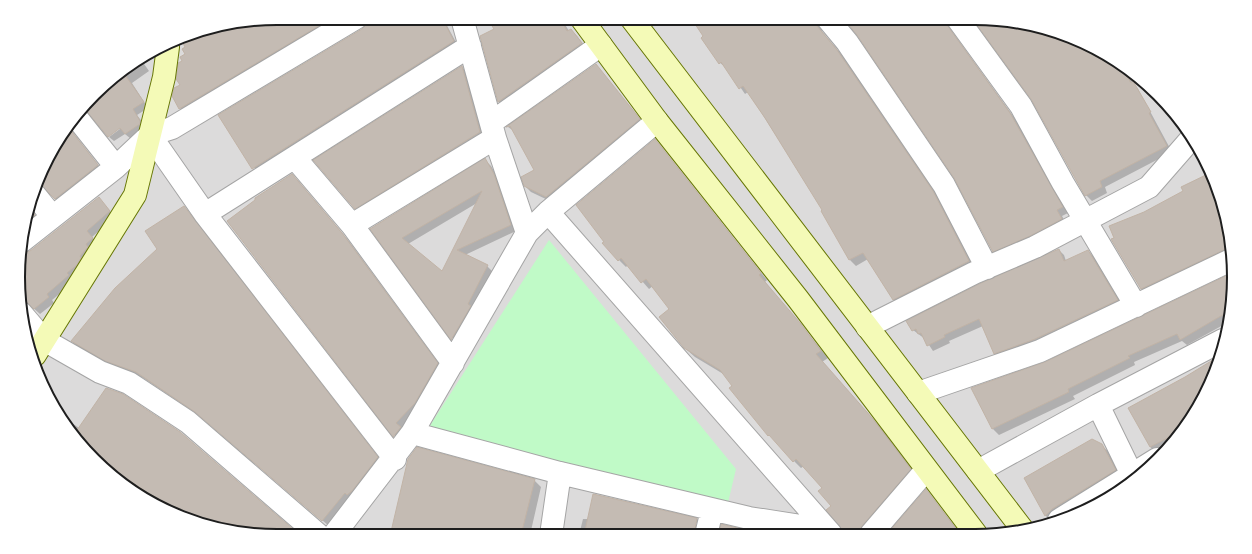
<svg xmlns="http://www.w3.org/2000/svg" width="1252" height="554" font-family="'Open Sans',sans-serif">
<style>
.residential{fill:#dcdbdb}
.park{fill:#c0fac7}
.shadow{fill:#0003;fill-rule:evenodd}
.building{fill:#c4bbb3;stroke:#c1b3a6;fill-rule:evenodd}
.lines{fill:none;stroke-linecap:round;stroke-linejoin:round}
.street-casing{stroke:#a5a5a5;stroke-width:24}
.secondary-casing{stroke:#667604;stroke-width:24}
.street{stroke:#fff;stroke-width:22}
.secondary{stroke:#f4fab7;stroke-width:22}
.rim{fill:none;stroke:#1e1e1e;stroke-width:2}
</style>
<rect width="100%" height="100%" fill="#efece4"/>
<path class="residential" d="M277 18H975L1058 32 1146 82 1207 163 1233 260 1220 360 1190 421 1146 472 1074 516 1009 534 277 536 194 522 106 472 53 406 20 311 23 227 53 148 106 82 194 32Z"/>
<path class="park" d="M549 240 736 469 727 507 429 427Z"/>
<path class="shadow" d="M277 18H343L185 113 180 108 173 96 181 85 183 62 186 55V48L182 40 202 30Z
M369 18H448L444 20 458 46 258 173 220 115 363 30 368 25Z
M489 18H561L569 31 571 30 577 36 587 49 505 107 499 102 481 37 495 29Z
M693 18H822L820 27 823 33 843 56 939 198 974 267 899 305 893 299 868 259 856 266 850 260 822 211 824 210 748 92 745 94 727 68 720 63 703 38 705 37Z
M843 18H952L950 26 952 32 1016 120 1068 213 1062 216 1067 225 999 257 993 251 955 178 858 34Z
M974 18 1058 32 1122 69 1138 89 1172 152 1105 187 1107 193 1092 201 1086 195 1032 98Z
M142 61 149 71 132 83 148 108 137 115 146 127 131 139 125 134 114 141 109 137 124 126 83 111 106 82Z
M596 65 644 125 552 202 531 192 525 186 535 171 514 131 508 127Z
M462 67 468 73 486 138 361 214 355 208Z
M70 126 72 132 103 171 61 204 46 189H37L53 148Z
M655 140 767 280 765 282 828 358 822 362 880 427 917 476 868 534H848L828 510 833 506 823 488 804 466 801 468 794 461 725 375 695 357 687 350 670 309 653 286 649 289 628 265 626 267 619 260Z
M485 160 491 166 500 181 516 231 465 255 487 266 493 272 458 345 372 229ZM477 203 443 273 408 244Z
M1210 174 1232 253 1147 294 1141 289 1145 212 1184 192 1182 187Z
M298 181 348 240 443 370 400 442 228 222Z
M104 204 115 217 92 237 98 244 74 282 52 300 54 303 40 314 31 306H24L20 308 22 254 30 252Z
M184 207 383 464 329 526 202 417 143 378 112 366 78 347 72 341 158 249Z
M30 208 40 221 23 227Z
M1059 250 1064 255 1066 261 1088 251 1094 257 1123 306 1001 359 995 353 983 326 949 341 950 343 933 351 925 339 913 330Z
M1232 275 1225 324 1187 345 1182 341 1134 362 1135 365 1073 396 1075 399 999 435 993 429 972 389 1046 363Z
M1220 357V360L1190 421 1161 454 1158 455 1151 448 1130 408 1186 378Z
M72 423 79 428 277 536 194 522 99 463 69 427Z
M1101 445 1111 454 1124 479 1052 522 1046 516 1026 478Z
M534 480 541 487 530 535 391 536Z
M926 490 961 534H889Z
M583 519H697L704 527 696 535 697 523H695L693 535H579Z
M722 525 758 535H719Z"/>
<path class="building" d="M277 18H332L179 109 172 96 174 88 180 85 176 79 178 63 182 61 180 57 185 54 182 49 185 47 181 40 199 31Z
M368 18H442L454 41 252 169 218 115 362 29 367 24Z
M487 18H560L567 31 571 29 582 43 498 102 480 36 494 29Z
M691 18H815L817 26 837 50 933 191 969 261 893 300 863 253 849 260 821 211 822 210 765 118 743 86 739 89 721 62 719 64 701 38 703 36Z
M843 18H945L947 25 1010 113 1063 207 1057 210 1062 219 1030 236 993 252 954 178 857 35Z
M972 18 1058 32 1123 69 1131 83 1133 81 1151 112 1149 113 1167 146 1100 181 1102 187 1085 196 1031 99Z
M596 64 640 119 546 197 524 186 521 177 534 170 510 126 506 127Z
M462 66 480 132 355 209 313 160Z
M123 72 144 102 133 109 140 121V124L125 134 120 128 108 137 85 109 106 82Z
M69 128 98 165 55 199 39 183 53 148Z
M655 139 761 273 759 275 801 324 821 351 816 354 873 419 911 469 862 526 859 534H846L843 531 826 510 831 506 818 491 822 488 796 459 793 462 769 435 768 436 729 388 732 386 720 370 684 348 659 317 669 309 646 279 641 283 621 258 618 261 602 243 604 242 576 205Z
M485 158 494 174 511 225 457 250 488 265 468 304 471 306 451 340 370 229ZM482 191 442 271 402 238Z
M1210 173 1230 247 1141 289 1111 239 1114 238 1109 226 1144 212 1183 191 1181 187Z
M292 174 342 233 438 363 415 403 396 423 401 427 393 437 227 221 255 200V198Z
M99 197 110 211 87 231 93 238 86 244 88 247 80 256 81 258 77 265 67 273 69 275 47 294 49 297 34 309 21 297 22 253 30 251Z
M184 206 378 457 352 491 347 495 345 493 322 521 195 412 136 372 105 361 71 341 115 288 157 249 145 231Z
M30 208 35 215 24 223 25 221Z
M1059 249 1064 261 1088 250 1118 300 1035 339 994 354 979 319 944 335 945 337 927 346 921 333 918 334 916 329 912 331 906 321 979 284Z
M1232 273 1226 313 1180 340 1177 334 1128 356 1130 358 1068 389 1069 392 992 429 971 388 1045 362Z
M1221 355 1220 360 1190 421 1183 430 1150 447 1128 408 1185 377Z
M106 388 123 394 180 432 301 536H277L194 522 98 461 75 433Z
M1092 439 1102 444 1116 470 1052 509 1045 516 1024 478Z
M417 447 535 479 521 535 390 536 408 459Z
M926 489 960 534H887Z
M593 494 697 518 694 535H584Z
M721 524 746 530V535H719Z"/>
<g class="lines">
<defs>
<path id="street" d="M462 18 495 138 527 233
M827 18 847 42 944 185 987 268
M957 18 1021 106 1063 183 1136 306
M77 118 116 167
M492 122 601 45
M150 135 205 214 395 459
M295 158 352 225 453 363
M35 195 52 216
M548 212 831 534
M205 214 470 46
M352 225 495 138
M22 241 116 167 150 135 172 128 356 18
M21 313 44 340 100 372 129 383 188 422 320 536
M867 327 974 273 1035 247 1149 187 1190 140
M918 393 1040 351 1233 259
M1098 405 1134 479
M412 433 560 473 749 518 827 530
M978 471 1098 405 1223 340
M1059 520 1157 459
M871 534 926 470
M551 535 560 473
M706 535 712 510
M333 536 412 433 527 233 548 212 657 121"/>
<path id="secondary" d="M581 18 657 121 798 299 976 534
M631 18 1023 530
M35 355 135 195 164 77 168 47"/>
</defs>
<use href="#street" class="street-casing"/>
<use href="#secondary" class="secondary-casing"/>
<use href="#street" class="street"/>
<use href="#secondary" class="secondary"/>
</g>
<path d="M0 0H1252V554H0ZM277 25H975A252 252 0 0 1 1227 277V277A252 252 0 0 1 975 529H277A252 252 0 0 1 25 277V277A252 252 0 0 1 277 25Z" fill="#fff" fill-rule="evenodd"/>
<path class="rim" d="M277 25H975A252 252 0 0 1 1227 277V277A252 252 0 0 1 975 529H277A252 252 0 0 1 25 277V277A252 252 0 0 1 277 25Z"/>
</svg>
